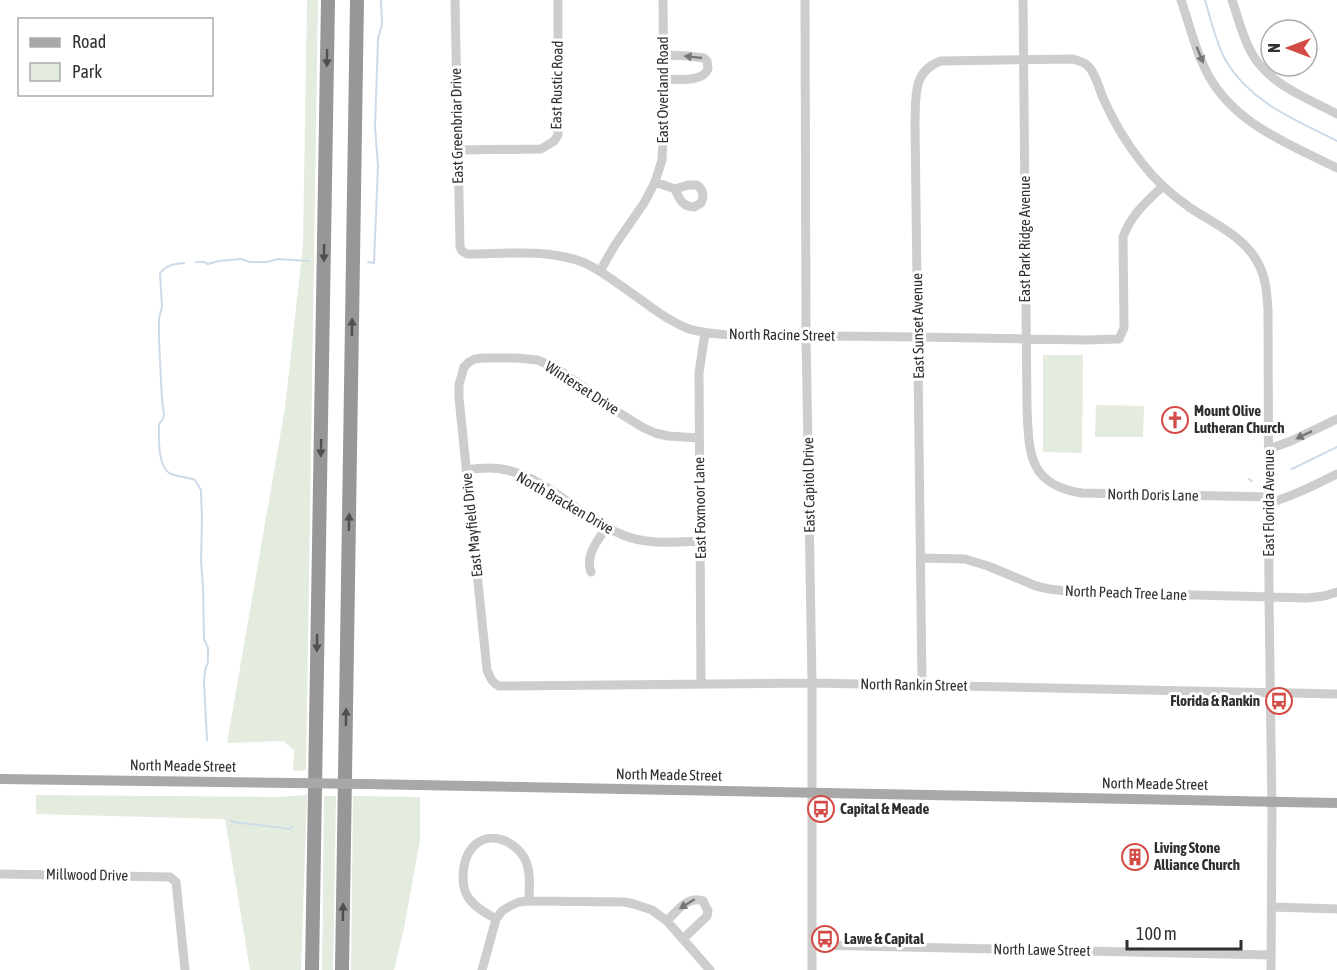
<svg xmlns="http://www.w3.org/2000/svg" width="1337" height="970" font-family="'Asap Condensed',sans-serif">
<style>
.green{fill:#e4ebdf}
.lines{fill:none;stroke-linecap:round;stroke-linejoin:round}
.stream{stroke:#cddbe9;stroke-width:2}
.minor{stroke:#cdcdcd;stroke-width:9}
.major{stroke:#a8a8a8;stroke-width:10}
.highway{stroke:#979797;stroke-width:14}
.major-bridge{stroke:#a8a8a8;stroke-width:10}
.oneway{fill:#777}
.oneway2{fill:#4f4f4f}
.labels{text-anchor:middle;stroke-width:6;stroke-linejoin:round;paint-order:stroke}
.street-label{font-size:15px;fill:#303030;stroke:#fff}
.poi-label{font-size:15px;font-weight:bold;fill:#303030;stroke:#fff;text-anchor:start}
</style>
<rect width="100%" height="100%" fill="#fff"/>
<path class="green" d="M307 0H318L306 770 293 771 294 750 283 741 227 743 285 408 303 245Z
M1043 355H1083L1082 453 1043 452Z
M1096 405 1144 406 1143 437H1095Z
M36 795 277 797 307 795 301 970H250L225 819 36 814Z
M324 796H336L333 970H322Z
M353 796 420 797V840L404 928 394 970H351Z"/>
<g class="lines">
<path class="stream" d="M1205 0C1211 20 1216 43 1226 61 1251 103 1296 120 1337 141
M196 262H204L208 264 219 261 241 259 250 262H267L278 259 309 261
M368 262 374 263 378 166 375 127 378 39 382 24 381 0
M184 263C173 264 167 265 160 273L162 307 159 318V341L162 400 164 414 163 419 159 424C159 437 157 468 171 474 178 477 187 477 195 480L201 490V495L202 517 201 561 203 586 204 639 208 648V662L205 670 204 682 207 740
M1292 469 1337 447
M1249 479 1252 481
M230 820 233 822 290 829 292 827"/>
<path class="minor" d="M455 0 460 247 462 251 467 254C506 254 548 248 585 263 597 269 609 277 620 285 642 300 664 319 689 329 703 333 716 334 730 335L919 337 1087 340 1119 339 1124 328 1123 237C1131 215 1146 202 1163 186
M805 0 806 335 812 683V970
M1023 0 1027 408C1029 453 1028 485 1082 493L1269 497
M1181 0C1190 26 1196 54 1210 78 1237 125 1291 145 1337 168
M1232 0C1239 20 1244 43 1256 60 1275 87 1309 99 1337 114
M664 55 688 56 704 58 707 61 708 69C702 83 677 79 664 79
M457 150 541 149 554 141 558 135V0
M655 182 675 189 688 185H697C704 190 704 196 701 203L694 207C683 207 679 199 675 189
M600 271 615 245 644 203 655 182 662 160 664 121 663 0
M699 438 668 436 655 433 642 427 618 412 555 367 537 360 517 358H482L475 359 469 362 464 367 459 385V398L487 670C490 677 492 683 499 686L812 683 1337 694
M1269 449 1291 441 1337 419
M466 470C479 468 494 467 507 470 550 480 582 519 623 535 647 545 674 542 700 541
M1269 503C1293 496 1315 485 1337 474
M920 558 965 559 988 566 1036 586 1049 589 1074 592 1307 598 1324 596 1337 592
M591 572C585 555 597 542 606 528
M701 684 699 373 705 333
M922 685 915 123C916 97 912 71 941 61L1073 59C1079 61 1085 62 1089 67 1097 76 1099 90 1104 100 1114 123 1127 144 1142 163 1155 180 1172 195 1189 207 1214 224 1246 237 1259 265 1266 278 1267 295 1268 310L1269 597 1272 813 1271 970
M0 874 170 877 176 882 185 970
M1272 907 1337 909
M496 919C488 914 479 910 473 903 465 896 463 888 463 878 463 868 465 856 472 848 490 827 520 843 527 864 531 876 529 889 529 901
M667 921C677 911 688 895 703 901L708 911 707 916 683 939
M812 945 1271 955
M482 970 496 919 502 911 510 906 519 902 529 901 624 902 634 904 652 910 667 921 710 970"/>
<path class="major" d="M0 779 292 783
M365 784 1337 803"/>
<path class="highway" d="M312 970 328 0
M342 970 357 0"/>
<path class="major-bridge" d="M292 783 365 784"/>
</g>
<defs><path id="oneway-solid" d="M-6-.8H1V-3.2L6.5 0L1 3.2V.8H-6Z" transform="scale(1.5)"/></defs>
<g class="oneway">
<use href="#oneway-solid" transform="translate(1200 55) rotate(68)"/>
<use href="#oneway-solid" transform="translate(693 57) rotate(-174)"/>
<use href="#oneway-solid" transform="translate(1304 435) rotate(154)"/>
<use href="#oneway-solid" transform="translate(687 904) rotate(148)"/>
</g>
<g class="oneway2">
<use href="#oneway-solid" transform="translate(327 58) rotate(91)"/>
<use href="#oneway-solid" transform="translate(324 253) rotate(91)"/>
<use href="#oneway-solid" transform="translate(352 327) rotate(-89)"/>
<use href="#oneway-solid" transform="translate(321 448) rotate(91)"/>
<use href="#oneway-solid" transform="translate(349 522) rotate(-89)"/>
<use href="#oneway-solid" transform="translate(317 643) rotate(91)"/>
<use href="#oneway-solid" transform="translate(346 717) rotate(-89)"/>
<use href="#oneway-solid" transform="translate(343 912) rotate(-89)"/>
</g>
<defs>
<symbol id="church-ring" viewBox="-11 -11 22 22"><circle r="9.5" fill="#fff" stroke="#d44a44" stroke-width="1.5"/><path d="M-1.2-6h2.4v3.5h3.3v2.4h-3.3V6h-2.4V-.1h-3.3v-2.4h3.3Z" fill="#d44a44"/></symbol>
<symbol id="bus-ring" viewBox="-11 -11 22 22"><circle r="9.5" fill="#fff" stroke="#d44a44" stroke-width="1.5"/><path d="M-5-6H5V4H4V6H2V4H-2V6H-4V4H-5ZM-3.5-4V0h7V-4ZM-3.5 1.2v1.5H-2V1.2ZM2 1.2v1.5H3.5V1.2Z" fill="#d44a44"/></symbol>
<symbol id="building-ring" viewBox="-11 -11 22 22"><circle r="9.5" fill="#fff" stroke="#d44a44" stroke-width="1.5"/><path d="M-4-6H4V6H1V3H-1V6H-4ZM-2.5-4.3h1.7v1.8h-1.7ZM.8-4.3h1.7v1.8H.8ZM-2.5-1h1.7V.8h-1.7ZM.8-1h1.7V.8H.8Z" fill="#d44a44"/></symbol>
</defs>
<g fill-rule="evenodd">
<use href="#church-ring" x="1160" y="405" width="30" height="30"/>
<use href="#bus-ring" x="1264" y="686" width="30" height="30"/>
<use href="#bus-ring" x="806" y="794" width="30" height="30"/>
<use href="#building-ring" x="1120" y="842" width="30" height="30"/>
<use href="#bus-ring" x="810" y="924" width="30" height="30"/>
</g>
<g class="labels">
<g class="street-label">
<text transform="translate(557 85) rotate(-89)" y="5">East Rustic Road</text>
<text transform="translate(663 90) rotate(-90)" y="5">East Overland Road</text>
<text transform="translate(457 126) rotate(-91)" y="5">East Greenbriar Drive</text>
<text transform="translate(1025 239) rotate(-90)" y="5">East Park Ridge Avenue</text>
<text transform="translate(918 326) rotate(-91)" y="5">East Sunset Avenue</text>
<text transform="translate(782 335) rotate(1)" y="5">North Racine Street</text>
<text transform="translate(582 388) rotate(33)" y="5">Winterset Drive</text>
<text transform="translate(809 485) rotate(-91)" y="5">East Capitol Drive</text>
<text transform="translate(1153 495) rotate(1)" y="5">North Doris Lane</text>
<text transform="translate(565 503) rotate(30)" y="5">North Bracken Drive</text>
<text transform="translate(1269 503) rotate(-90)" y="5">East Florida Avenue</text>
<text transform="translate(700 508) rotate(-91)" y="5">East Foxmoor Lane</text>
<text transform="translate(472 525) rotate(-96)" y="5">East Mayfield Drive</text>
<text transform="translate(1126 593) rotate(2)" y="5">North Peach Tree Lane</text>
<text transform="translate(914 685) rotate(1)" y="5">North Rankin Street</text>
<text transform="translate(183 766) rotate(1)" y="5">North Meade Street</text>
<text transform="translate(669 775) rotate(1)" y="5">North Meade Street</text>
<text transform="translate(1155 784) rotate(1)" y="5">North Meade Street</text>
<text transform="translate(87 875) rotate(1)" y="5">Millwood Drive</text>
<text transform="translate(1042 950) rotate(1)" y="5">North Lawe Street</text>
</g>
<g class="poi-label">
<text x="1194" y="416">Mount Olive<tspan x="1194" dy="17">Lutheran Church</tspan></text>
<text x="1260" y="706" text-anchor="end">Florida &amp; Rankin</text>
<text x="840" y="814">Capital &amp; Meade</text>
<text x="1154" y="853">Living Stone<tspan x="1154" dy="17">Alliance Church</tspan></text>
<text x="844" y="944">Lawe &amp; Capital</text>
</g>
</g>
<rect x="18" y="18" width="195" height="78" fill="#ffffff" stroke="#acacac" stroke-width="1.5"/>
<rect x="30" y="38" width="30" height="9" fill="#a8a8a8" stroke="#acacac" stroke-width="1.5"/>
<text x="72" y="48" font-size="18" fill="#303030">Road</text>
<rect x="30" y="63" width="30" height="18" fill="#e4ebdf" stroke="#acacac" stroke-width="1.5"/>
<text x="72" y="78" font-size="18" fill="#303030">Park</text>
<g transform="translate(1289 48) rotate(270)"><circle r="28" fill="#ffffff" stroke="#acacac" stroke-width="1.5"/>
<path d="M0-4.5L10 22L0 15L-10 22Z" fill="#d44a44"/>
<text y="-9" font-size="16" font-weight="bold" text-anchor="middle" fill="#303030">N</text>
</g>
<path d="M1127 940v9h114v-9" fill="none" stroke="#303030" stroke-width="3"/>
<text x="1136" y="940" font-size="18" fill="#303030" stroke="#ffffff" stroke-width="4.5" paint-order="stroke">100 m</text>
</svg>
